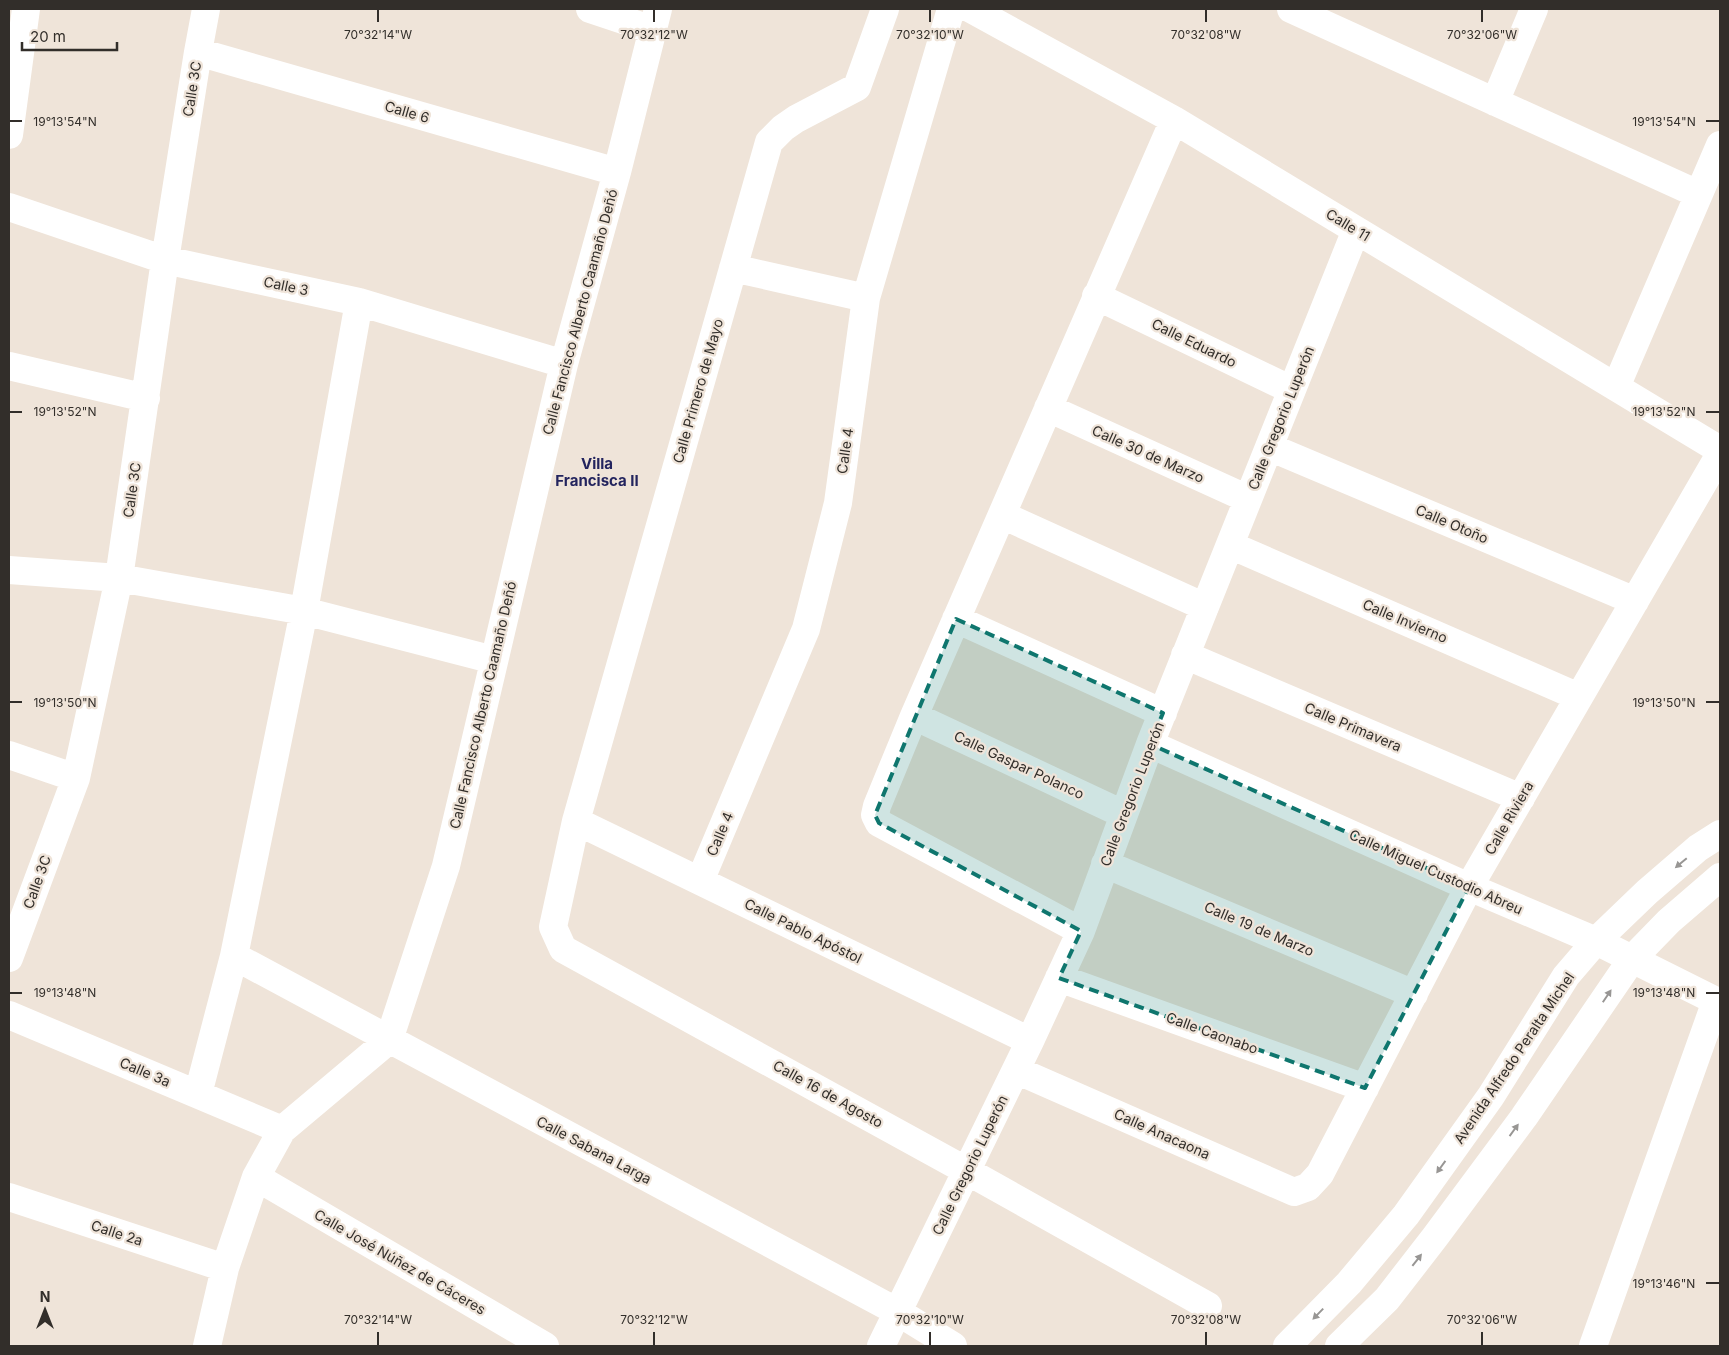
<svg xmlns="http://www.w3.org/2000/svg" width="1729" height="1355" font-family="Inter,sans-serif">
<style>
.lines{fill:none;stroke-linecap:round;stroke-linejoin:round}
.minor{stroke:#fff;stroke-width:28}
.major{stroke:#fff;stroke-width:28}
.oneway{fill:#989694}
.marked{fill:#0f766e;fill-opacity:0.2;stroke:#0f766e;stroke-width:4;stroke-dasharray:10 6;stroke-linejoin:round}
.ticks{fill:none;stroke:#322e2a;stroke-width:2}
.labels{text-anchor:middle;stroke-width:4.5;stroke-linejoin:round;paint-order:stroke}
.street-label{font-size:14px;fill:#322e2a;stroke:#efe4d9}
.neighbourhood-label{font-size:15px;font-weight:bold;fill:#23245e;stroke:#efe4d9}
.ticks-label{font-size:12px;text-anchor:middle;fill:#322e2a;stroke:#efe4d9;stroke-width:4.5;stroke-linejoin:round;paint-order:stroke}
</style>
<rect width="100%" height="100%" fill="#efe4d9"/>
<g class="lines">
<path class="minor" d="M590 9 653 30
M885 9 857 87 796 119 783 128 769 142 576 821 553 927 563 949 967 1171 1208 1306
M971 9 1174 120 1720 450
M1291 9 1698 194
M198 52 617 172
M1495 102 1534 9
M9 135 26 9
M9 207 165 260 359 302 564 364
M733 268 866 298
M1096 296 1292 390
M9 366 146 398
M1616 387 1720 145
M1048 408 1248 499
M1269 447 1635 601
M1002 515 1205 607
M1230 545 1579 697
M9 570 119 578 304 611 494 660
M956 619 1163 713
M1185 655 1521 798
M914 716 1123 814
M1150 744 1469 887 1596 941 1720 1003
M9 755 76 778
M576 821 1030 1041
M1105 864 1414 994
M700 881 806 629 838 503 866 298 951 9
M1081 931 879 823 875 815 877 806 914 716 1174 120
M234 956 898 1312 953 1346
M9 958 76 778 119 578 165 260 198 52 206 9
M1059 978 1365 1088
M9 1015 282 1130
M1016 1070 1294 1192 1308 1187 1320 1174 1469 887 1720 454
M198 1094 234 956 304 611 359 302
M256 1177 545 1346
M9 1197 225 1268
M207 1346 225 1268 256 1177 282 1130 389 1040 446 866 564 364 617 172 658 9
M881 1346 1030 1041 1081 931 1150 744 1356 230
M1593 1346 1716 1001"/>
<path class="major" d="M1287 1346 1349 1283 1406 1215 1491 1096 1566 976 1596 941 1647 892 1698 848 1720 834
M1339 1346 1387 1299 1435 1237 1524 1117 1632 959 1669 921 1720 877"/>
</g>
<defs><path id="oneway-solid" d="M-6-.8H1V-3.2L6.5 0L1 3.2V.8H-6Z" transform="scale(1.25)"/></defs>
<g class="oneway">
<use href="#oneway-solid" transform="translate(1681 863) rotate(140)"/>
<use href="#oneway-solid" transform="translate(1607 996) rotate(-56)"/>
<use href="#oneway-solid" transform="translate(1514 1130) rotate(-54)"/>
<use href="#oneway-solid" transform="translate(1441 1167) rotate(126)"/>
<use href="#oneway-solid" transform="translate(1417 1260) rotate(-52)"/>
<use href="#oneway-solid" transform="translate(1318 1314) rotate(134)"/>
</g>
<path class="marked" d="M956 619 1163 713 1150 744 1469 887 1365 1088 1059 978 1081 931 879 823 875 815Z"/>
<path class="ticks" d="M378 10V22M654 10V22M930 10V22M1206 10V22M1482 10V22M10 121H22M1706 121H1719M10 412H22M1706 412H1719M10 702H22M1706 702H1719M10 993H22M1706 993H1719M1706 1283H1719M378 1332V1345M654 1332V1345M930 1332V1345M1206 1332V1345M1482 1332V1345"/>
<g class="labels">
<g class="street-label">
<text transform="translate(192 89) rotate(-81)" y="5">Calle 3C</text>
<text transform="translate(407 112) rotate(16)" y="5">Calle 6</text>
<text transform="translate(1348 225) rotate(31)" y="5">Calle 11</text>
<text transform="translate(286 286) rotate(12)" y="5">Calle 3</text>
<text transform="translate(580 312) rotate(-75)" y="5">Calle Fancisco Alberto Caamaño Deñó</text>
<text transform="translate(1194 343) rotate(26)" y="5">Calle Eduardo</text>
<text transform="translate(698 391) rotate(-74)" y="5">Calle Primero de Mayo</text>
<text transform="translate(1281 418) rotate(-68)" y="5">Calle Gregorio Luperón</text>
<text transform="translate(845 451) rotate(-82)" y="5">Calle 4</text>
<text transform="translate(1148 454) rotate(24)" y="5">Calle 30 de Marzo</text>
<text transform="translate(132 490) rotate(-82)" y="5">Calle 3C</text>
<text transform="translate(1452 524) rotate(23)" y="5">Calle Otoño</text>
<text transform="translate(1405 621) rotate(23)" y="5">Calle Invierno</text>
<text transform="translate(483 705) rotate(-77)" y="5">Calle Fancisco Alberto Caamaño Deñó</text>
<text transform="translate(1353 727) rotate(23)" y="5">Calle Primavera</text>
<text transform="translate(1019 765) rotate(25)" y="5">Calle Gaspar Polanco</text>
<text transform="translate(1132 794) rotate(-69)" y="5">Calle Gregorio Luperón</text>
<text transform="translate(1509 818) rotate(-60)" y="5">Calle Riviera</text>
<text transform="translate(720 834) rotate(-67)" y="5">Calle 4</text>
<text transform="translate(1436 872) rotate(24)" y="5">Calle Miguel Custodio Abreu</text>
<text transform="translate(37 882) rotate(-70)" y="5">Calle 3C</text>
<text transform="translate(1259 929) rotate(23)" y="5">Calle 19 de Marzo</text>
<text transform="translate(803 931) rotate(26)" y="5">Calle Pablo Apóstol</text>
<text transform="translate(1212 1033) rotate(20)" y="5">Calle Caonabo</text>
<text transform="translate(1514 1058) rotate(-56)" y="5">Avenida Alfredo Peralta Michel</text>
<text transform="translate(145 1072) rotate(23)" y="5">Calle 3a</text>
<text transform="translate(828 1094) rotate(29)" y="5">Calle 16 de Agosto</text>
<text transform="translate(1162 1134) rotate(24)" y="5">Calle Anacaona</text>
<text transform="translate(594 1150) rotate(28)" y="5">Calle Sabana Larga</text>
<text transform="translate(970 1165) rotate(-64)" y="5">Calle Gregorio Luperón</text>
<text transform="translate(117 1233) rotate(18)" y="5">Calle 2a</text>
<text transform="translate(400 1262) rotate(30)" y="5">Calle José Núñez de Cáceres</text>
</g>
<g class="neighbourhood-label">
<text x="597" y="469">Villa<tspan x="597" dy="17">Francisca II</tspan></text>
</g>
</g>
<g class="ticks-label">
<text x="378" y="39">70°32'14"W</text>
<text x="654" y="39">70°32'12"W</text>
<text x="930" y="39">70°32'10"W</text>
<text x="1206" y="39">70°32'08"W</text>
<text x="1482" y="39">70°32'06"W</text>
<text x="65" y="126">19°13'54"N</text>
<text x="1664" y="126">19°13'54"N</text>
<text x="65" y="416">19°13'52"N</text>
<text x="1664" y="416">19°13'52"N</text>
<text x="65" y="707">19°13'50"N</text>
<text x="1664" y="707">19°13'50"N</text>
<text x="65" y="997">19°13'48"N</text>
<text x="1664" y="997">19°13'48"N</text>
<text x="1664" y="1288">19°13'46"N</text>
<text x="378" y="1324">70°32'14"W</text>
<text x="654" y="1324">70°32'12"W</text>
<text x="930" y="1324">70°32'10"W</text>
<text x="1206" y="1324">70°32'08"W</text>
<text x="1482" y="1324">70°32'06"W</text>
</g>
<rect width="1729" height="1355" fill="none" stroke="#322e2a" stroke-width="20"/>
<g transform="translate(45 1310)" stroke="#efe4d9" stroke-width="4" paint-order="stroke">
<path d="M0-4L9 19L0 12L-9 19Z" fill="#322e2a"/>
<text y="-8" font-size="14" font-weight="bold" text-anchor="middle" fill="#322e2a">N</text>
</g>
<path d="M22 42v8h95v-8" fill="none" stroke="#322e2a" stroke-width="2.5"/>
<text x="30" y="42" font-size="15" fill="#322e2a" stroke="#efe4d9" stroke-width="4" paint-order="stroke">20 m</text>
</svg>
